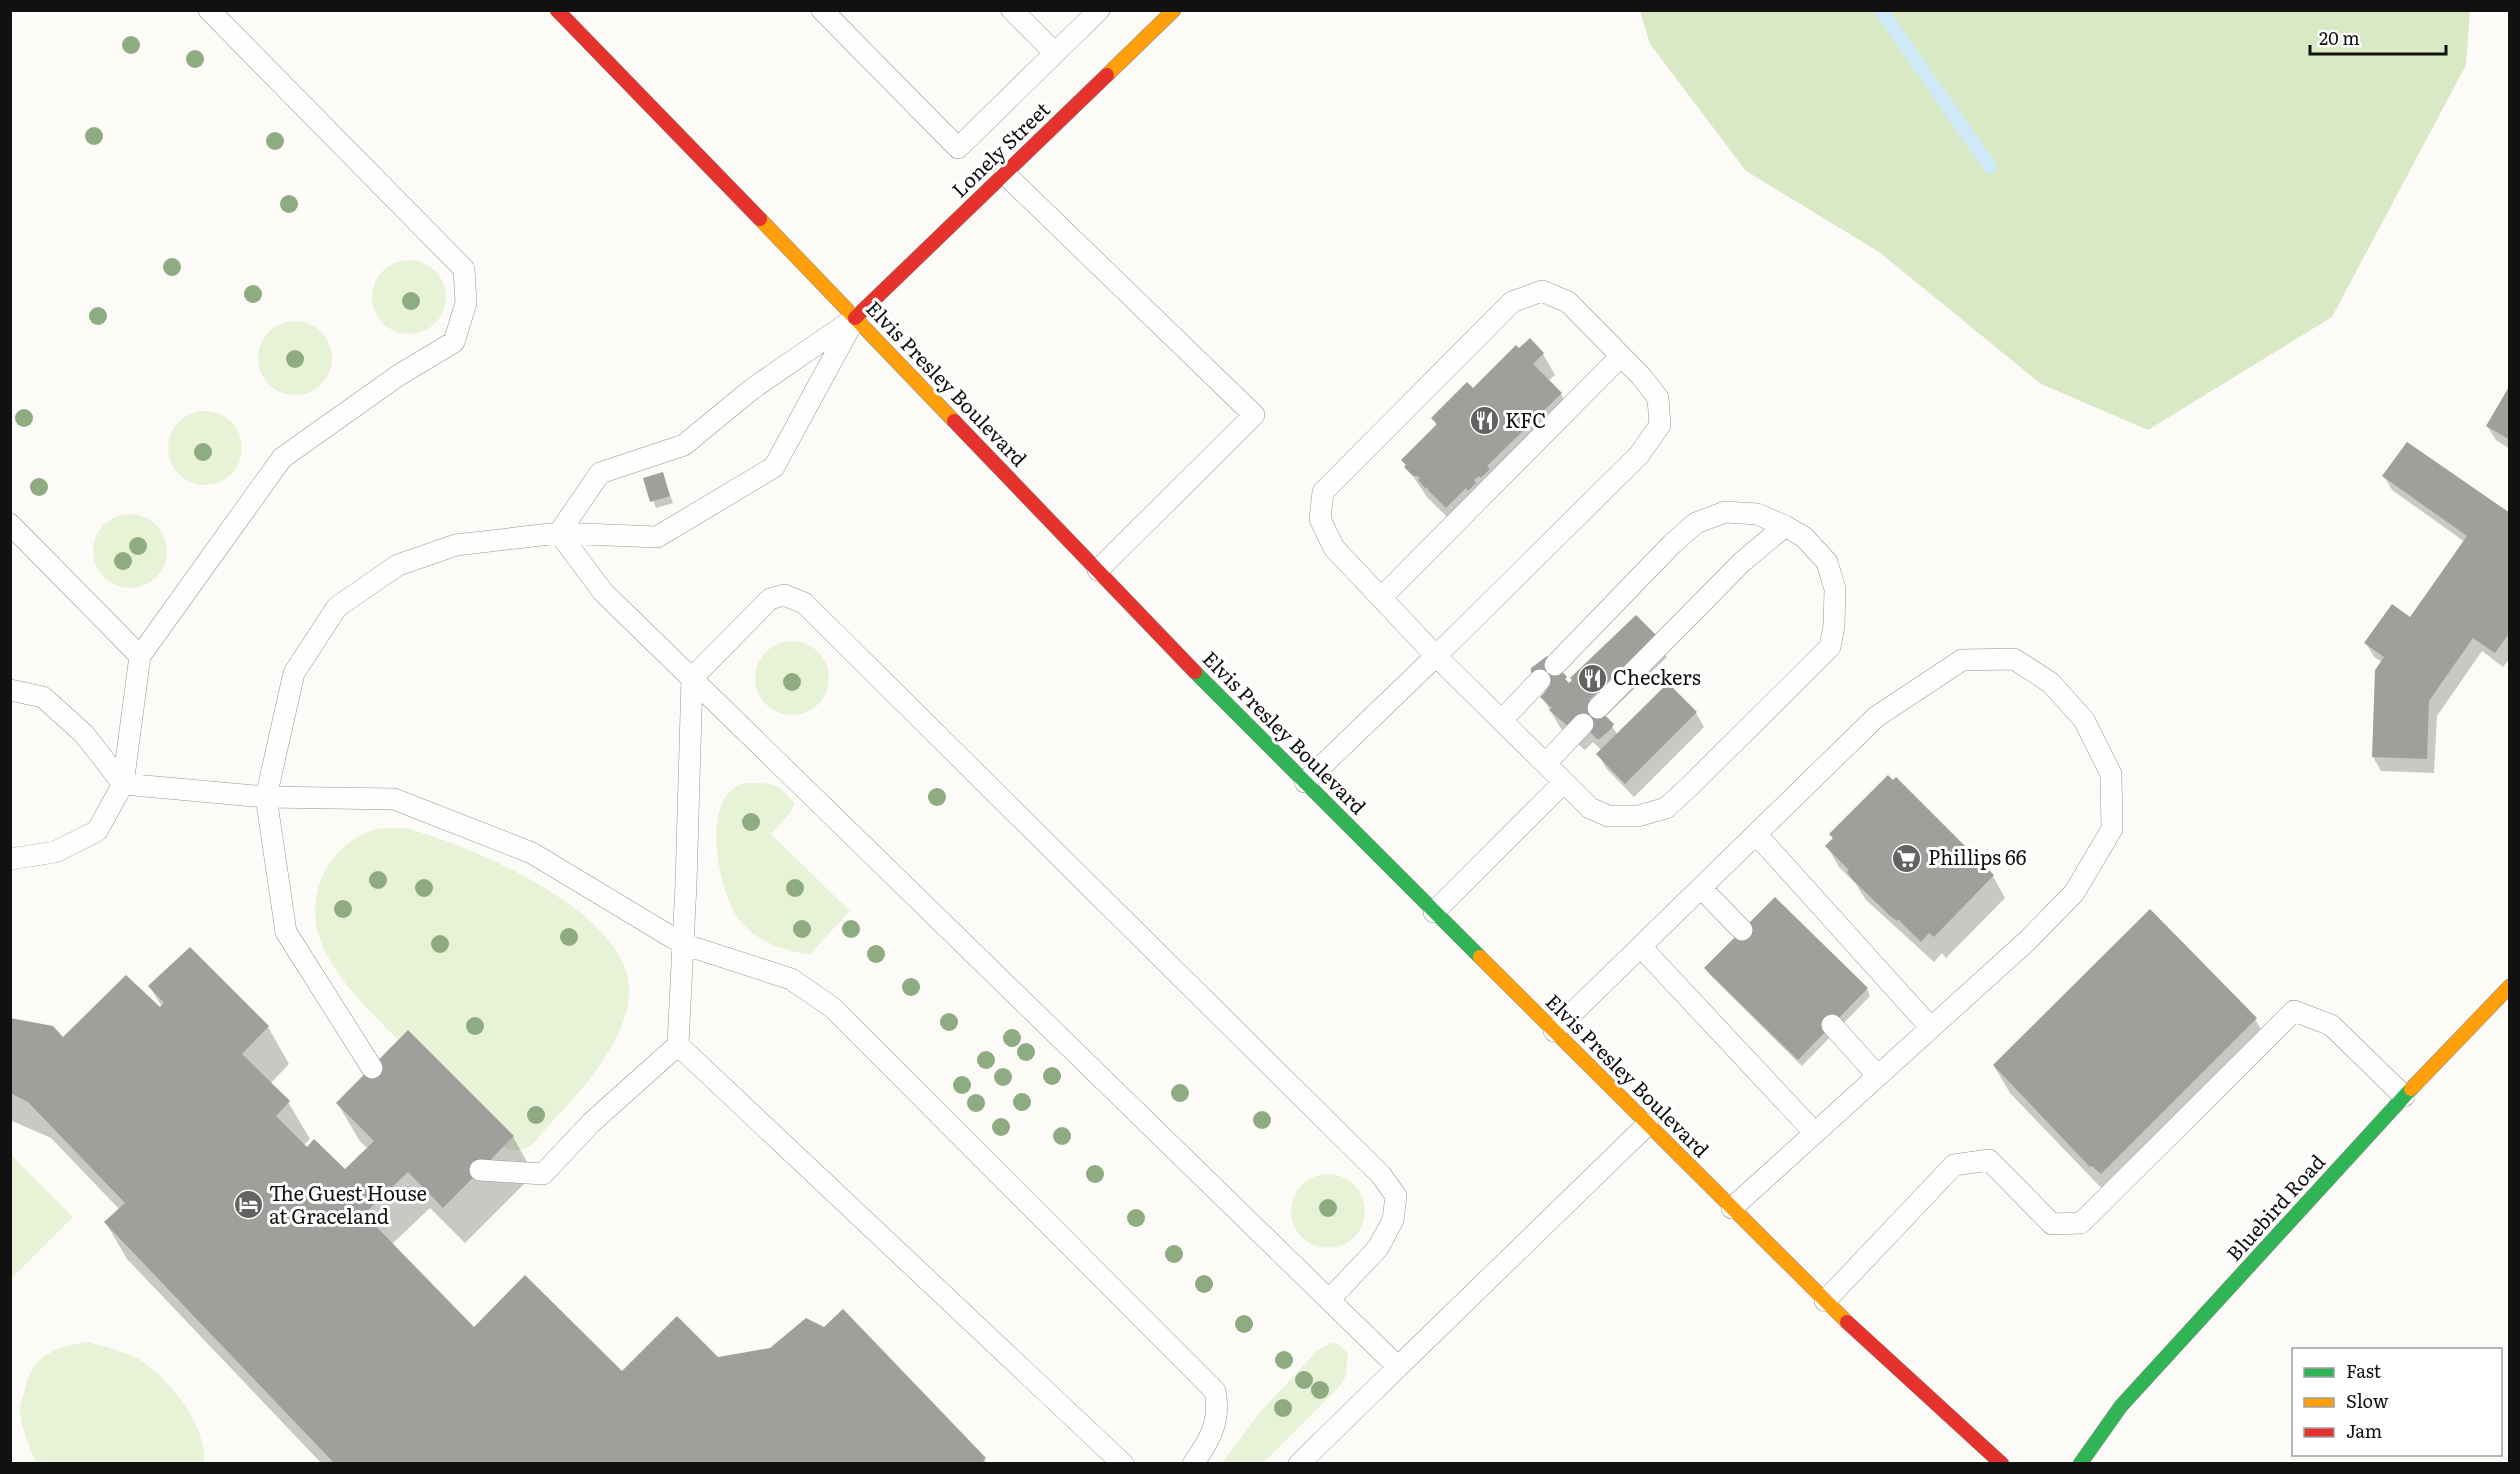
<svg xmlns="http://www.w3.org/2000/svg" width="2520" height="1474" font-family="Literata,serif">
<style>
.green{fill:#e8f2d7}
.forest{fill:#d9e9c6}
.shadow{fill:#0003}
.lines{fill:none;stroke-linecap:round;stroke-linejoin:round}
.stream{stroke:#ceeaf6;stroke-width:14}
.building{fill:#a19f9c}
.lane-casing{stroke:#979695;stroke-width:22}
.fast-casing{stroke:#8e8d8b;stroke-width:15}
.slow-casing{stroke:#8e8d8b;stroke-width:15}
.jam-casing{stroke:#8e8d8b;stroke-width:15}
.lane{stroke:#fffefe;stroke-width:21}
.fast{stroke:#30b455;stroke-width:14}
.slow{stroke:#ff9f0a;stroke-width:14}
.jam{stroke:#e5322d;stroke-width:14}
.tree{fill:#8eab81}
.labels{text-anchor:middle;stroke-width:6;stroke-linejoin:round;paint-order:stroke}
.street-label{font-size:20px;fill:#111;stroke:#fff}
.poi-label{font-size:20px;fill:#111;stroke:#fff;text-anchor:start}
</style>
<rect width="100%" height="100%" fill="#fdfbf7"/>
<path class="green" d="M372 297a37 37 0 1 1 74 0a37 37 0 1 1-74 0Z
M258 358a37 37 0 1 1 74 0a37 37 0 1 1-74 0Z
M168 448a37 37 0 1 1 74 0a37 37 0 1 1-74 0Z
M93 551a37 37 0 1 1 74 0a37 37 0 1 1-74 0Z
M755 678a37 37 0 1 1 74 0a37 37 0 1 1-74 0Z
M765 783 779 787 795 803 790 813 771 834 850 911 810 954C783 951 755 941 738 918 718 892 700 797 742 784 748 782 758 784 765 783Z
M405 828C469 844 626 911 629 987 632 1036 580 1093 548 1126 542 1133 534 1145 526 1148 518 1152 511 1150 504 1147L514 1136 408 1030 398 1040C371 1012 343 987 325 951 300 903 324 844 377 829 386 827 396 828 405 828Z
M11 1155 73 1217 11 1279H10Z
M1291 1211a37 37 0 1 1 74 0a37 37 0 1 1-74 0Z
M86 1342C104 1346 124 1351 140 1360 169 1378 208 1427 204 1463L48 1464 46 1461 36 1463C30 1448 23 1432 20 1415 19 1408 22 1400 24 1393 32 1355 51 1349 86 1342Z
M1331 1343 1338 1344 1348 1353 1346 1376 1339 1387 1263 1463H1222L1261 1411 1317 1351Z"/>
<path class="forest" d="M1640 11V10L2470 11 2466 65 2332 317 2148 430 2041 384 1879 252 1746 171 1650 44Z"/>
<path class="shadow" d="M1519 351 1543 354 1555 375 1548 381 1561 394 1573 415 1459 529 1427 497 1403 461 1437 426 1433 418 1473 390Z
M2510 388V449L2496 440 2487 426Z
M662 474 673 503 656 508 645 479Z
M2384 476 2510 515V658L2503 667 2482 651 2437 716 2434 773 2381 771 2373 757 2382 662 2374 657 2366 643 2410 619 2465 542 2392 490Z
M1655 636 1667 657 1605 717 1618 735 1696 713 1704 727 1634 797 1606 768 1598 754 1602 751 1593 742 1585 750 1563 732 1542 697 1546 694 1533 671 1565 678 1569 684Z
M1896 779 1993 876 2005 898 1946 958 1942 953 1934 962 1866 900 1855 883 1839 867 1827 846 1834 840 1830 834Z
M1706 969 1867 989 1870 996 1802 1066 1710 975Z
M150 987 268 1027 289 1064 270 1084 288 1102 310 1139 303 1146 345 1171 368 1149 359 1140 338 1104 408 1032 513 1137 534 1174 465 1243 430 1208 391 1245 474 1329 622 1373 770 1350 824 1328 843 1311 988 1464H322L127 1259 106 1223 120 1210 51 1138 10 1120V1020L63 1039 160 1009 162 1007Z
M2255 1019 2271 1046 2107 1194 2010 1093 1994 1066Z"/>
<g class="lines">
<path class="stream" d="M1881 10 1990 167"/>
</g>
<path class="building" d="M1530 338 1544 353 1533 364 1562 393 1487 466 1490 469 1481 478 1479 476 1474 480 1476 483 1468 491 1466 488 1446 508 1428 490V487L1426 489 1418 480 1420 478 1417 476H1413L1404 467 1406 465 1401 460 1437 424 1431 418 1467 382 1473 388 1516 345 1519 348Z
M2510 385V440L2486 426Z
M2407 442 2510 513V632L2495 653 2473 638 2429 701 2427 759 2372 757 2375 670 2384 657 2364 643 2392 604 2410 617 2467 536 2382 476Z
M663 472 670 496 650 502 643 478Z
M1636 615 1656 635 1589 700 1614 724 1611 729 1598 740 1580 722 1572 730 1549 710 1552 708 1540 697 1548 689 1531 672V668L1547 656 1567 677 1565 679 1569 683 1572 680 1570 678Z
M1668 683 1697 712 1625 784 1596 754Z
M1888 775 1893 780 1896 777 1994 875 1934 937 1929 933 1921 942 1898 919 1897 921 1890 916 1852 879 1847 872 1849 870 1825 846 1833 838 1829 834Z
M1775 897 1868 988 1798 1060 1704 968Z
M2150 909 2257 1018 2101 1174 2092 1166 2090 1167 1993 1065Z
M190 947 269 1026 242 1054 290 1101 276 1116 307 1147 314 1139 345 1169 374 1141 336 1103 408 1030 514 1136 443 1208 408 1172 364 1214 474 1327 525 1275 622 1371 677 1316 718 1357 770 1348 806 1318 824 1327 843 1309 986 1458 981 1464H335L104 1222 125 1203 28 1102 10 1093V1018L53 1026 63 1037 126 975 160 1007 164 1003 148 986Z"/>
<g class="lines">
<defs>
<path id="lane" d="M209 10 464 269 466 303 454 342 399 375 282 458 140 656 123 784 266 797 294 673 337 607 398 565 456 545 559 533 603 592 1398 1367 1648 1124
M822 10 958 148 1055 53
M1012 10 1055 53 1099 10
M1005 174 1254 415 1098 570
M1542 291 1568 302 1641 376 1658 398 1660 425 1639 455 1436 656 1334 548 1320 519 1323 492 1512 302Z
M855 318 774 467 657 537 559 533 600 473 684 445 752 389Z
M10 524 140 656
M1381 598 1621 356
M1555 665 1672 544 1696 523 1725 512 1757 514 1785 526 1804 537 1827 562 1835 589 1834 626 1830 647 1691 785 1666 808 1638 816H1608L1590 808 1564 782
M10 690 43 697 84 734 123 784 97 831 55 852 10 859
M1598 708 1742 562 1785 526
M1502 720 1540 680
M1546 763 1583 724
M1305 782 1436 656 1564 782 1434 912
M1756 834 1931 1028
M1701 888 1742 930
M1641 947 1814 1132
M1832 1025 1877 1075
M1554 1031 1876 717 1962 660 2014 659 2051 683 2084 720 2111 774 2112 829 2074 893 2027 941 1732 1208
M678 1045 686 884 692 678 770 599 784 595 804 603 1381 1175 1396 1196 1393 1220 1378 1248 1329 1300
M372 1068 286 932 266 797 394 799 532 853 683 944 791 979 833 1008 1215 1391C1221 1421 1210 1440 1193 1464
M480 1170 543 1174 592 1122 678 1045 1123 1464
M1825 1301 1954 1165 1989 1160 2052 1224 2081 1223 2294 1011 2331 1025 2404 1096
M1299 1464 1398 1367"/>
<path id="fast" d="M1195 672 1480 957
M2080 1464 2121 1406 2411 1089"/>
<path id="slow" d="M1107 75 1174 10
M760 219 954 421
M1480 957 1847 1322
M2411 1089 2510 986"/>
<path id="jam" d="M557 10 760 219
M855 318 1107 75
M954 421 1195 672
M1847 1322 2002 1464"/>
</defs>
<use href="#lane" class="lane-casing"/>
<use href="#fast" class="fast-casing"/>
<use href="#slow" class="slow-casing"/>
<use href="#jam" class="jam-casing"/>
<use href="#lane" class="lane"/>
<use href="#fast" class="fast"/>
<use href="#slow" class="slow"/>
<use href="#jam" class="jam"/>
</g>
<g class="tree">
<circle cx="131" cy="45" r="9"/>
<circle cx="195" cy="59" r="9"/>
<circle cx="94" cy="136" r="9"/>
<circle cx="275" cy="141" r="9"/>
<circle cx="289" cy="204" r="9"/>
<circle cx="172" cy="267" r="9"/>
<circle cx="253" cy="294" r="9"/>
<circle cx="411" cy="301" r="9"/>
<circle cx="98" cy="316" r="9"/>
<circle cx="295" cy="359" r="9"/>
<circle cx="24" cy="418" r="9"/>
<circle cx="203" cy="452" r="9"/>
<circle cx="39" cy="487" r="9"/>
<circle cx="138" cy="546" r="9"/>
<circle cx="123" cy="561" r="9"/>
<circle cx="792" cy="682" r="9"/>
<circle cx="937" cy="797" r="9"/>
<circle cx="751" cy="822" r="9"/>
<circle cx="378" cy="880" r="9"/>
<circle cx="424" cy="888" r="9"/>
<circle cx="795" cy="888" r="9"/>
<circle cx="343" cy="909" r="9"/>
<circle cx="802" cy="929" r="9"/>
<circle cx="851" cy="929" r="9"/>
<circle cx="569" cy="937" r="9"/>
<circle cx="440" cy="944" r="9"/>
<circle cx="876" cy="954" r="9"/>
<circle cx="911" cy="987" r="9"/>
<circle cx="949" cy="1022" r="9"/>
<circle cx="475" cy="1026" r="9"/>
<circle cx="1012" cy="1038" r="9"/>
<circle cx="1026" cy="1052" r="9"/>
<circle cx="986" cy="1060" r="9"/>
<circle cx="1052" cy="1076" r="9"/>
<circle cx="1003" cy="1077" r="9"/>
<circle cx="962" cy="1085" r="9"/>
<circle cx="1180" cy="1093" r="9"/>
<circle cx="1022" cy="1102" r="9"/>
<circle cx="976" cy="1103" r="9"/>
<circle cx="536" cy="1115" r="9"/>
<circle cx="1262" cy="1120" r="9"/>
<circle cx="1001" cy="1127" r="9"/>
<circle cx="1062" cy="1136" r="9"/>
<circle cx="1095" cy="1174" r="9"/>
<circle cx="1328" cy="1208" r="9"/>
<circle cx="1136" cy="1218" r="9"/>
<circle cx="1174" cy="1254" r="9"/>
<circle cx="1204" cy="1284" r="9"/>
<circle cx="1244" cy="1324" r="9"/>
<circle cx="1284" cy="1360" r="9"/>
<circle cx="1304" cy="1380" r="9"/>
<circle cx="1320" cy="1390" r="9"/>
<circle cx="1283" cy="1408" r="9"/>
</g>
<defs>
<symbol id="restaurant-disc" viewBox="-11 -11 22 22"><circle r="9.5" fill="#646362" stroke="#fff"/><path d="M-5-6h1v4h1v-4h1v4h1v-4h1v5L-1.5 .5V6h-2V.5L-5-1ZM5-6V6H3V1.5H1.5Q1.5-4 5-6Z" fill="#fff"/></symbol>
<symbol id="supermarket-disc" viewBox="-11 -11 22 22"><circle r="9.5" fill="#646362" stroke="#fff"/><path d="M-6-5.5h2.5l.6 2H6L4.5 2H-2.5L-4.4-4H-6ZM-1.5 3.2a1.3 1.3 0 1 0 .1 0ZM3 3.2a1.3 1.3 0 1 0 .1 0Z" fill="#fff"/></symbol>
<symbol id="hotel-disc" viewBox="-11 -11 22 22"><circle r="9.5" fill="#646362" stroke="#fff"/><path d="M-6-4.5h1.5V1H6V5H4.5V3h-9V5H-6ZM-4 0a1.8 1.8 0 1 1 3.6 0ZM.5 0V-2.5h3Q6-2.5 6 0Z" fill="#fff"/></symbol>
</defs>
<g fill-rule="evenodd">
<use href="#restaurant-disc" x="1468" y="404" width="33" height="33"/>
<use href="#restaurant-disc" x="1576" y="662" width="33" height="33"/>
<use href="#supermarket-disc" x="1890" y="842" width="33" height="33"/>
<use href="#hotel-disc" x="232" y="1188" width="33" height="33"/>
</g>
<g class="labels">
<g class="street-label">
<text transform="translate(1001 150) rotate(-44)" y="7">Lonely Street</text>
<text transform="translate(946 384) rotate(46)" y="7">Elvis Presley Boulevard</text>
<text transform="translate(1284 733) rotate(45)" y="7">Elvis Presley Boulevard</text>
<text transform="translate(1627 1076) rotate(45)" y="7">Elvis Presley Boulevard</text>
<text transform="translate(2276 1208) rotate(-48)" y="7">Bluebird Road</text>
</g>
<g class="poi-label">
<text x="1505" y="428">KFC</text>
<text x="1613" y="685">Checkers</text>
<text x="1928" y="865">Phillips 66</text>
<text x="269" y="1201">The Guest House<tspan x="269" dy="23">at Graceland</tspan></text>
</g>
</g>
<rect width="2520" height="1474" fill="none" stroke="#111111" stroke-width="24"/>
<rect x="2292" y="1348" width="210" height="108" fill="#ffffff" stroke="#a0a0a0" stroke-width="1.5"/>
<rect x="2304" y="1368" width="30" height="9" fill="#30b455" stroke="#a0a0a0" stroke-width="1.5"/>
<text x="2346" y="1378" font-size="18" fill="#111111">Fast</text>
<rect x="2304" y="1398" width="30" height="9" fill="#ff9f0a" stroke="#a0a0a0" stroke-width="1.5"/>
<text x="2346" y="1408" font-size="18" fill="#111111">Slow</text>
<rect x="2304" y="1428" width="30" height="9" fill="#e5322d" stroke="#a0a0a0" stroke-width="1.5"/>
<text x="2346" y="1438" font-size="18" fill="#111111">Jam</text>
<path d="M2310 45v9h136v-9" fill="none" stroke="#111111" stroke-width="3"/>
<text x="2319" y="45" font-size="18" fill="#111111" stroke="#ffffff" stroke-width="4.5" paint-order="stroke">20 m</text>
</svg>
